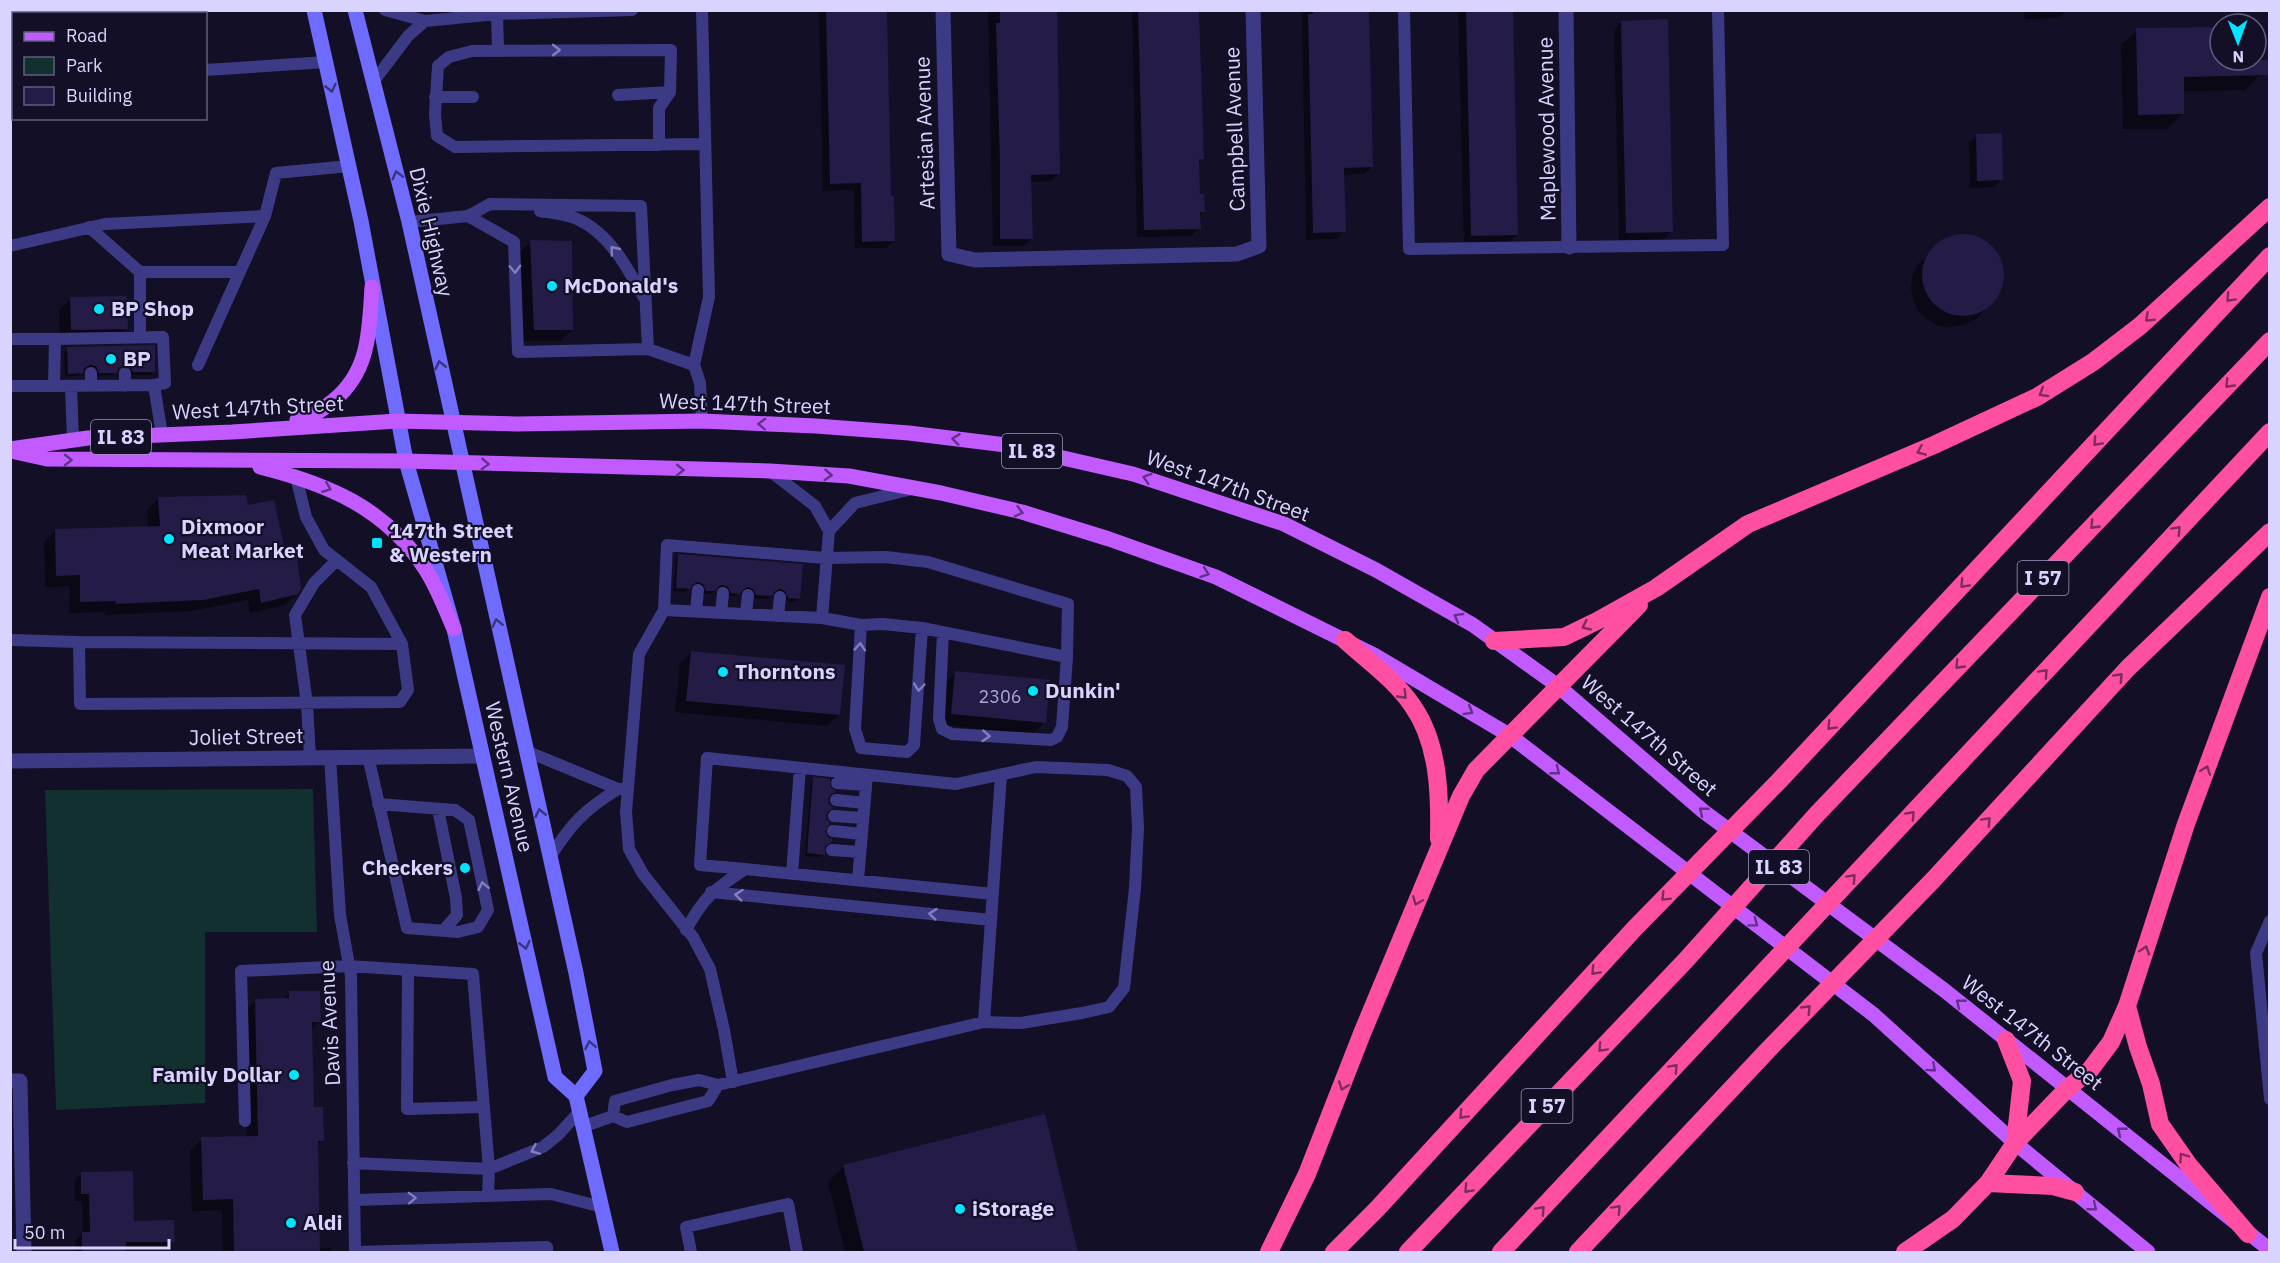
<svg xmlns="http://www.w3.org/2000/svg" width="2280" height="1263" font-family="'IBM Plex Sans',sans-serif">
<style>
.green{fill:#12302f}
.shadow{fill:#0007}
.building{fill:#241b47}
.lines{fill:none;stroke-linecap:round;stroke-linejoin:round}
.service{stroke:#3d3a85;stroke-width:12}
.minor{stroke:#3d3a85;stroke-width:15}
.secondary{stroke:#6f6bff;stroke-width:15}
.primary{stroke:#c25bff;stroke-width:15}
.motorway{stroke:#ff4fa3;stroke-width:18}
.oneway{stroke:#837fbc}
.oneway2{stroke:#38347d}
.oneway3{stroke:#7d2c5e}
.oneway4{stroke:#623188}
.poi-dot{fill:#00e5ff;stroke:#130f26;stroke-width:2}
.labels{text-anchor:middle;stroke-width:4.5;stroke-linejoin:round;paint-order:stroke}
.number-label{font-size:18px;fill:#aca6d1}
.shield{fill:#130f26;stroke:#9e99be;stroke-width:1.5}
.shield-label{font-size:20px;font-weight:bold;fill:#d9d4ff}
.street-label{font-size:21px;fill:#d9d4ff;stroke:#130f26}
.poi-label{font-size:21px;font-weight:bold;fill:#d9d4ff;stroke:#130f26;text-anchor:start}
</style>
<rect width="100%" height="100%" fill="#130f26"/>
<path class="green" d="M313 789 317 932H205V1103L56 1110 45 790Z"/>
<path class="shadow" d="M819 10H886L890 197 894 240 886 248H855L854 190 823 191Z
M988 10H1055L1059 173 1051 181 1030 182 1032 238 1024 246H993Z
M1132 10H1199L1202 159 1198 163V196L1203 212 1199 216V228L1191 236 1137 237Z
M1302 10H1369L1372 167 1364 174 1342 175 1344 231 1337 239 1306 240Z
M1458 10H1511L1517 235 1509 242 1464 243Z
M2024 10H2066L2059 18 2025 19Z
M1621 22 1672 231 1664 239 1619 240 1614 30Z
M2220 29V60H2256V57H2260L2261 74 2245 90 2182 91 2183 113 2167 129H2123L2121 45 2137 30Z
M1977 135 2001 179 1994 187 1970 188 1969 143Z
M1968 235 1981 239 1992 247 1999 258 2003 271 2002 284 1997 297 1976 319 1965 325 1952 327 1939 326 1928 320 1918 311 1913 299 1911 287 1913 274 1919 263 1942 242 1954 236Z
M531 242 572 330 560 341H523L519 253Z
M71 299 126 329 115 340 60 341 59 310Z
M68 349 154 371 150 375H130L126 369 120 367 112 375 96 376 92 369 86 367 78 376H65L64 352Z
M158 499 247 507 284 552 297 593 285 605 250 613 248 600 191 611 105 615 106 612 69 613 70 586 45 587 44 542 56 530 148 528 147 510Z
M679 556 801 566 798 598 795 602 785 601 782 594 776 591 767 599 753 598 750 592 744 589 735 596H728L725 590 719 587 710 594 703 593 700 587 694 584 685 592 673 591 676 559Z
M691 652 839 715 827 726 675 712 680 664Z
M956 672 1044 723 1032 734 940 725 944 684Z
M814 779 834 791 827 796 823 831 831 841 823 847 824 854 820 857 805 856 811 782Z
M290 993 319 1021 311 1030 313 1108 322 1140 316 1146 318 1249 331 1248V1252H223L222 1210 192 1211 190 1151 202 1139 247 1138 244 1012 256 1001 282 1000Z
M1044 1116 1076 1252H845L828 1182 843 1167Z
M81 1174 133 1222 173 1241 166 1248 124 1249V1252H75V1241L83 1233 82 1201H75L74 1181Z"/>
<path class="building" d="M887 10 891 196H894L895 241 862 242 861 183 830 184 826 12Z
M1000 10H1057L1060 174 1031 175 1033 239H1000V163L996 23H1000Z
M1138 10H1199L1204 159 1199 160 1200 194H1204L1205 212H1200L1201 229 1144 230Z
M1313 10H1369L1373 167 1344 168 1346 232 1313 233 1308 14H1313Z
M1466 10H1513L1518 235 1471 236Z
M1668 19 1673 232 1626 233 1621 21Z
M2220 27V60H2270V75L2184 77V114L2138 115 2136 28Z
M2002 133 2003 180 1977 181 1976 134Z
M1922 275a41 41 0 1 1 82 0a41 41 0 1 1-82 0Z
M530 240 572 241 573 330H534Z
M127 296 128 329 71 330 70 297Z
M155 345V372H133L130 366 124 365 118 368 117 373H99L96 366 90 365 84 368 83 373 68 374 67 347Z
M246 495 248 505 274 500 285 550 291 549 297 558 301 588 298 594 261 603 259 589 203 600 115 604 116 601 80 602V575L56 576 55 529 160 526 158 497Z
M678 554 803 564 800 599 788 598 785 591 780 589 774 592 772 596 756 595 753 589 748 587 742 590 740 594 731 593 728 587 723 585 719 586 715 591H706L703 584 698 582 692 585 690 589 676 588Z
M691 651 845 665 840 715 686 701Z
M955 671 1050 680 1046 723 951 714Z
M813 777 830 779V787L836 791 830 795 828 799 829 804 834 808 827 812 826 819 830 823 825 831 828 837 832 839V842L825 846V855L807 853Z
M289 991H320L321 1022H312L314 1107H323L324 1141H318L320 1252H234L233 1199 203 1200 201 1137 258 1136 255 999 289 998Z
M1045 1114 1078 1252H864L843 1165Z
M133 1171 134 1221 174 1220 175 1242H126V1252H82V1232H90L89 1194H81V1172Z"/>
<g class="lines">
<path class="service" d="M162 10V14
M385 10 425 21 497 14
M1404 10 1409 249 1723 245 1718 10
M498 51 497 14 632 10
M206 70 326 62
M374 81 408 36 425 21
M618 95 670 92
M435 97H473
M659 145V108L670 92 671 50 472 51 449 57 438 66 435 114 437 136 455 147 705 144
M540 211C551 213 566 214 577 219 609 233 627 267 643 296
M468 216 514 242 518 352 648 349
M409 222 468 216 490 204 641 206 648 349 694 365 700 383 702 421
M89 227 140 272H240
M10 246 105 224 265 216 276 173 349 166
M140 272V337
M10 339H55L54 386 154 385 162 435
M55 339 163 337 165 383 154 385
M198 365 265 216
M694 365 709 297 702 10
M91 373V386
M125 373V386
M10 386H54
M71 386 73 440
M296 477 306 517 324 550 371 587 402 644 408 690 400 702 80 704 79 642 402 644
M829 531 855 503 912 489
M664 610 822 618 829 531 815 506 770 471
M696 611 698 590
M721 613 723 593
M746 614 748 595
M778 616 780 597
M861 625 855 729 861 748 907 752 914 745 922 628
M943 632 939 719 942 729 952 734 1051 740 1057 737 1062 727 1067 657
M10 640 79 642
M526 751 618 789H628
M368 756 407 928 458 932 478 927 488 910 469 820 455 810 378 804
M310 757 307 704 295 615 314 583 337 560
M330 757 340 915 351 976 355 1252
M837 783 866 785
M836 800 864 803
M438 809 456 898 457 915 443 931
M834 816 863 818
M833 831 862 834
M832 850 860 852
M550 857C571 824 584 810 618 789
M792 874 800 768
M858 880 867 775
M711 892 991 920
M2270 921 2256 953 2270 1099
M686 930C705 895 713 891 745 869L993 894
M408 970 407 1109 484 1107
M984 1022 1001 775
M733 1082 724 1030 710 969 693 937 643 874 629 849 626 812 639 654 664 610 667 545 825 558 886 557 928 562 1068 604 1067 657 922 628 883 624 861 625 822 618
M613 1116 615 1101 672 1085 699 1080 718 1085 984 1022 1021 1023 1082 1013 1109 1007 1124 988 1135 888 1138 828 1136 787 1127 776 1108 770 1036 767 956 784 707 758 700 865 745 869
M245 1121 241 971 349 966 473 974 489 1169 488 1196
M582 1127 613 1116 627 1122 708 1101 718 1085
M353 1163 489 1169 543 1147 558 1135 579 1112
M354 1200 551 1194 602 1207
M355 1252 547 1247V1252
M691 1252 686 1227 788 1204 797 1252"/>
<path class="minor" d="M943 10 949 254 975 260 1237 254 1259 246 1253 10
M1566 10 1569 247
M10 761 481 756
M10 1081H20L24 1252"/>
<path class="secondary" d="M314 10 361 221 406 461 454 629 555 1077 576 1096 612 1252
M355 10 409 222 576 973 595 1071 576 1096"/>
<path class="primary" d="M297 420C314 416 319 412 333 401 370 371 369 331 372 287
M10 449 88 438 232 432 397 421 517 424 702 421 816 426 909 433 1006 445 1133 474 1284 524 1376 570 1473 625 1558 686 1703 811 1944 990 2270 1250
M15 452 47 459 406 461 770 471 849 476 941 493 1022 512 1109 539 1216 577 1374 655 1509 735 1874 1015 2015 1143 2148 1252
M260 467C327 484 384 507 424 567 437 586 445 609 454 629"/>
<path class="motorway" d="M1345 640C1367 660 1395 680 1412 705 1439 743 1440 794 1439 839
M1494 641 1564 637 1597 621 1656 588 1748 524 1934 445 2037 397 2093 362 2140 326 2270 207
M2127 1006 2138 1047 2151 1084 2160 1124 2188 1164 2248 1234
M2006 1040 2022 1081 2015 1143
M1988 1183 2053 1186 2075 1192
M1269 1252 1307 1174 1363 1031 1461 796 1476 770 1639 605
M1334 1252 1377 1209 1635 928 1779 781 2270 256
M1408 1252 1686 960 1817 814 2270 341
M1501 1252 2270 432
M1578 1252 1767 1051 1933 880 2128 668 2270 532
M1905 1252 1953 1219 1988 1183 2015 1143 2067 1089 2090 1070 2111 1042 2127 1006 2186 824 2270 597"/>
</g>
<defs><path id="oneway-chevron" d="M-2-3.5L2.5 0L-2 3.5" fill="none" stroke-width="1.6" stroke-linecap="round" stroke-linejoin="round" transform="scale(1.5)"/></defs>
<g class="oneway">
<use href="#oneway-chevron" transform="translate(556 50)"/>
<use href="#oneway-chevron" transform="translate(614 250) rotate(-129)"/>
<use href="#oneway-chevron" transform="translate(515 269) rotate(88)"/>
<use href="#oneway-chevron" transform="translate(860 647) rotate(-86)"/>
<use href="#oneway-chevron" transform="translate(919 687) rotate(95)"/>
<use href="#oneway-chevron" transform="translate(986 736) rotate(4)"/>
<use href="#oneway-chevron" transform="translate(483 886) rotate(-102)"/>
<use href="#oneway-chevron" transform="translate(739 895) rotate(-174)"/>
<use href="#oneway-chevron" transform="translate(933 914) rotate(-174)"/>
<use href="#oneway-chevron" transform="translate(535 1150) rotate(156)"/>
<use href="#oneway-chevron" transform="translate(412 1198) rotate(-2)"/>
</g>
<g class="oneway2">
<use href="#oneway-chevron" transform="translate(331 88) rotate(77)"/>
<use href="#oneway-chevron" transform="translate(397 175) rotate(-104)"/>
<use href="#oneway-chevron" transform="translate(440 365) rotate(-103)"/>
<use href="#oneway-chevron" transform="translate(497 623) rotate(-103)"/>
<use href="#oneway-chevron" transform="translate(540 813) rotate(-103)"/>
<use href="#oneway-chevron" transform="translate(525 945) rotate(77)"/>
<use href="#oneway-chevron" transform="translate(590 1045) rotate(-101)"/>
</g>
<g class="oneway3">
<use href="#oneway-chevron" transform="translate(2230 298) rotate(133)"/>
<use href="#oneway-chevron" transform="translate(2149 318) rotate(137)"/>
<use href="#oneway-chevron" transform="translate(2229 384) rotate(134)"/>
<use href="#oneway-chevron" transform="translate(2043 393) rotate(149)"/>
<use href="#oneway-chevron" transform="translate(2097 442) rotate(133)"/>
<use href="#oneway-chevron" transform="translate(1921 451) rotate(157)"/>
<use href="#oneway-chevron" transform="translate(2094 525) rotate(134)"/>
<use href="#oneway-chevron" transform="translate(2177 530) rotate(-47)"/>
<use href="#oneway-chevron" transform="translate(1964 584) rotate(133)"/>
<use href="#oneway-chevron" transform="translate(1586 626) rotate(155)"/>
<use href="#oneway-chevron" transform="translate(1959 665) rotate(134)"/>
<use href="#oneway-chevron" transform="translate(2044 673) rotate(-47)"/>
<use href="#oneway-chevron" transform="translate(2119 677) rotate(-47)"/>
<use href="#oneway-chevron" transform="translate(1403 695) rotate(46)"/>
<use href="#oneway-chevron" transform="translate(1831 726) rotate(133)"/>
<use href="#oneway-chevron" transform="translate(2206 770) rotate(-70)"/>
<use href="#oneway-chevron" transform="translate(1911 815) rotate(-47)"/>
<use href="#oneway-chevron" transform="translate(1987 821) rotate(-47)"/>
<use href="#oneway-chevron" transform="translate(1852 878) rotate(-47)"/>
<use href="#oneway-chevron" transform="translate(1665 897) rotate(135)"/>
<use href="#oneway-chevron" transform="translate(1417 901) rotate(112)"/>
<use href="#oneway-chevron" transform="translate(2145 950) rotate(-72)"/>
<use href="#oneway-chevron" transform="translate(1595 971) rotate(133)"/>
<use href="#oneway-chevron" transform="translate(1807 1009) rotate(-46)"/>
<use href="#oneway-chevron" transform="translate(1602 1048) rotate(133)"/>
<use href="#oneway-chevron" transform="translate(1674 1068) rotate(-47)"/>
<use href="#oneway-chevron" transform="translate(1343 1086) rotate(110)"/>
<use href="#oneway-chevron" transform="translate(1463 1115) rotate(133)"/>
<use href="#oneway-chevron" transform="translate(2183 1157) rotate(-125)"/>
<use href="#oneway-chevron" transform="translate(1468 1189) rotate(133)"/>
<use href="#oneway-chevron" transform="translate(1617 1209) rotate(-47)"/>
<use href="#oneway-chevron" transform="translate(1541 1210) rotate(-47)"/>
</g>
<g class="oneway4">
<use href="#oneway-chevron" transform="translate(762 424) rotate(-178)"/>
<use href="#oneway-chevron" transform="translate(956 439) rotate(-173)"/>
<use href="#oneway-chevron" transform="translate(68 460) rotate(1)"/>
<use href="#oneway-chevron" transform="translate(485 464) rotate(2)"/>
<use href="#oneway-chevron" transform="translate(680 470) rotate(1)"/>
<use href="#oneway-chevron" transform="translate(828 475) rotate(4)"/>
<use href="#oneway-chevron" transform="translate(1147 478) rotate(-163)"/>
<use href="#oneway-chevron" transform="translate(327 488) rotate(22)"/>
<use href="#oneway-chevron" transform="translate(1019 512) rotate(15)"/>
<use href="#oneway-chevron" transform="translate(1205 573) rotate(20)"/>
<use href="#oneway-chevron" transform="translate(1458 617) rotate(-150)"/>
<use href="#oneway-chevron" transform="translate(1469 711) rotate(31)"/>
<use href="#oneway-chevron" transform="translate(1556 771) rotate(38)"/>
<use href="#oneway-chevron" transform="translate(1703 811) rotate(-141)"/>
<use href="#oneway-chevron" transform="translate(1754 923) rotate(37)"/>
<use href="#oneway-chevron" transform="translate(1960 1003) rotate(-141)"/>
<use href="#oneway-chevron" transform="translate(1932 1068) rotate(42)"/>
<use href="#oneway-chevron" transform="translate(2121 1131) rotate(-141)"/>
<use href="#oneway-chevron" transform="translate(2093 1207) rotate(39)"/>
</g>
<g class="poi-dot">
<circle cx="552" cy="286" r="6"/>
<circle cx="99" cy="309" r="6"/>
<circle cx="111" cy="359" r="6"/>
<circle cx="169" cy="539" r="6"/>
<rect x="371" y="537" width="12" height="12" rx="3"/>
<circle cx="723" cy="672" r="6"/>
<circle cx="1033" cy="691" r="6"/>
<circle cx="465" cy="868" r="6"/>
<circle cx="294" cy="1075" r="6"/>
<circle cx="960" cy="1209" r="6"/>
<circle cx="291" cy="1223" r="6"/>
</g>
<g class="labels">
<g class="number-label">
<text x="1000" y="703">2306</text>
</g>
<g class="shield">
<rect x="91" y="420" width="60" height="34" rx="4.5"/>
<rect x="1002" y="434" width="60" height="34" rx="4.5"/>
<rect x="2017.5" y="561" width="51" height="34" rx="4.5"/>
<rect x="1749" y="850" width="60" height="34" rx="4.5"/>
<rect x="1521.5" y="1089" width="51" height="34" rx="4.5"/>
</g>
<g class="shield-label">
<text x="121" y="444">IL 83</text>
<text x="1032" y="458">IL 83</text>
<text x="2043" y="585">I 57</text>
<text x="1779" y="874">IL 83</text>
<text x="1547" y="1113">I 57</text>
</g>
<g class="street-label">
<text transform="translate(1235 129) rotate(-92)" y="7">Campbell Avenue</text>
<text transform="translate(1547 129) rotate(-91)" y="7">Maplewood Avenue</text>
<text transform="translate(925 133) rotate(-92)" y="7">Artesian Avenue</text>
<text transform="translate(431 232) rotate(77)" y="7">Dixie Highway</text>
<text transform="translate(745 404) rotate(2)" y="7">West 147th Street</text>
<text transform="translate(258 408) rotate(-3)" y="7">West 147th Street</text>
<text transform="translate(1228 486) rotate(20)" y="7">West 147th Street</text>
<text transform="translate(1649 736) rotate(41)" y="7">West 147th Street</text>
<text transform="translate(246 737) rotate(-1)" y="7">Joliet Street</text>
<text transform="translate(509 777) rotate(77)" y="7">Western Avenue</text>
<text transform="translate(330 1023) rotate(-93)" y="7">Davis Avenue</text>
<text transform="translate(2032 1033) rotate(38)" y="7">West 147th Street</text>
</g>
<g class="poi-label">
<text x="564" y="293">McDonald's</text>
<text x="111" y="316">BP Shop</text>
<text x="123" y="366">BP</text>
<text x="181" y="534">Dixmoor<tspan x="181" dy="24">Meat Market</tspan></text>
<text x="389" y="538">147th Street<tspan x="389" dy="24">&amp; Western</tspan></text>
<text x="735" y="679">Thorntons</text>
<text x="1045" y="698">Dunkin'</text>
<text x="453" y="875" text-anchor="end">Checkers</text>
<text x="282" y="1082" text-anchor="end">Family Dollar</text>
<text x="972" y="1216">iStorage</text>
<text x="303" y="1230">Aldi</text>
</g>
</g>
<rect width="2280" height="1263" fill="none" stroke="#d9d4ff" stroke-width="24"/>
<rect x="12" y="12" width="195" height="108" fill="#130f26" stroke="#625e7d" stroke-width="1.5"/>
<rect x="24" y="32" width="30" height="9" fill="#c25bff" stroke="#625e7d" stroke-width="1.5"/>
<text x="66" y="42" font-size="18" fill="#d9d4ff">Road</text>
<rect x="24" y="57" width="30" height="18" fill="#12302f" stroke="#625e7d" stroke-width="1.5"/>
<text x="66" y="72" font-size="18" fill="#d9d4ff">Park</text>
<rect x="24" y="87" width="30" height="18" fill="#241b47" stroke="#625e7d" stroke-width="1.5"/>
<text x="66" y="102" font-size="18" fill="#d9d4ff">Building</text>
<g transform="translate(2238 42) rotate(179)"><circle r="28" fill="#130f26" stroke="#625e7d" stroke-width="1.5"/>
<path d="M0-4.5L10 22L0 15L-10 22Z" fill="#00e5ff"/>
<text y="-9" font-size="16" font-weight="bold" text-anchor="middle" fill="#d9d4ff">N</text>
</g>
<path d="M15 1239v9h154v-9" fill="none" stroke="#d9d4ff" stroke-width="3"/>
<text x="24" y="1239" font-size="18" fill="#d9d4ff" stroke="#130f26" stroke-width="4.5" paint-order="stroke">50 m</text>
</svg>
